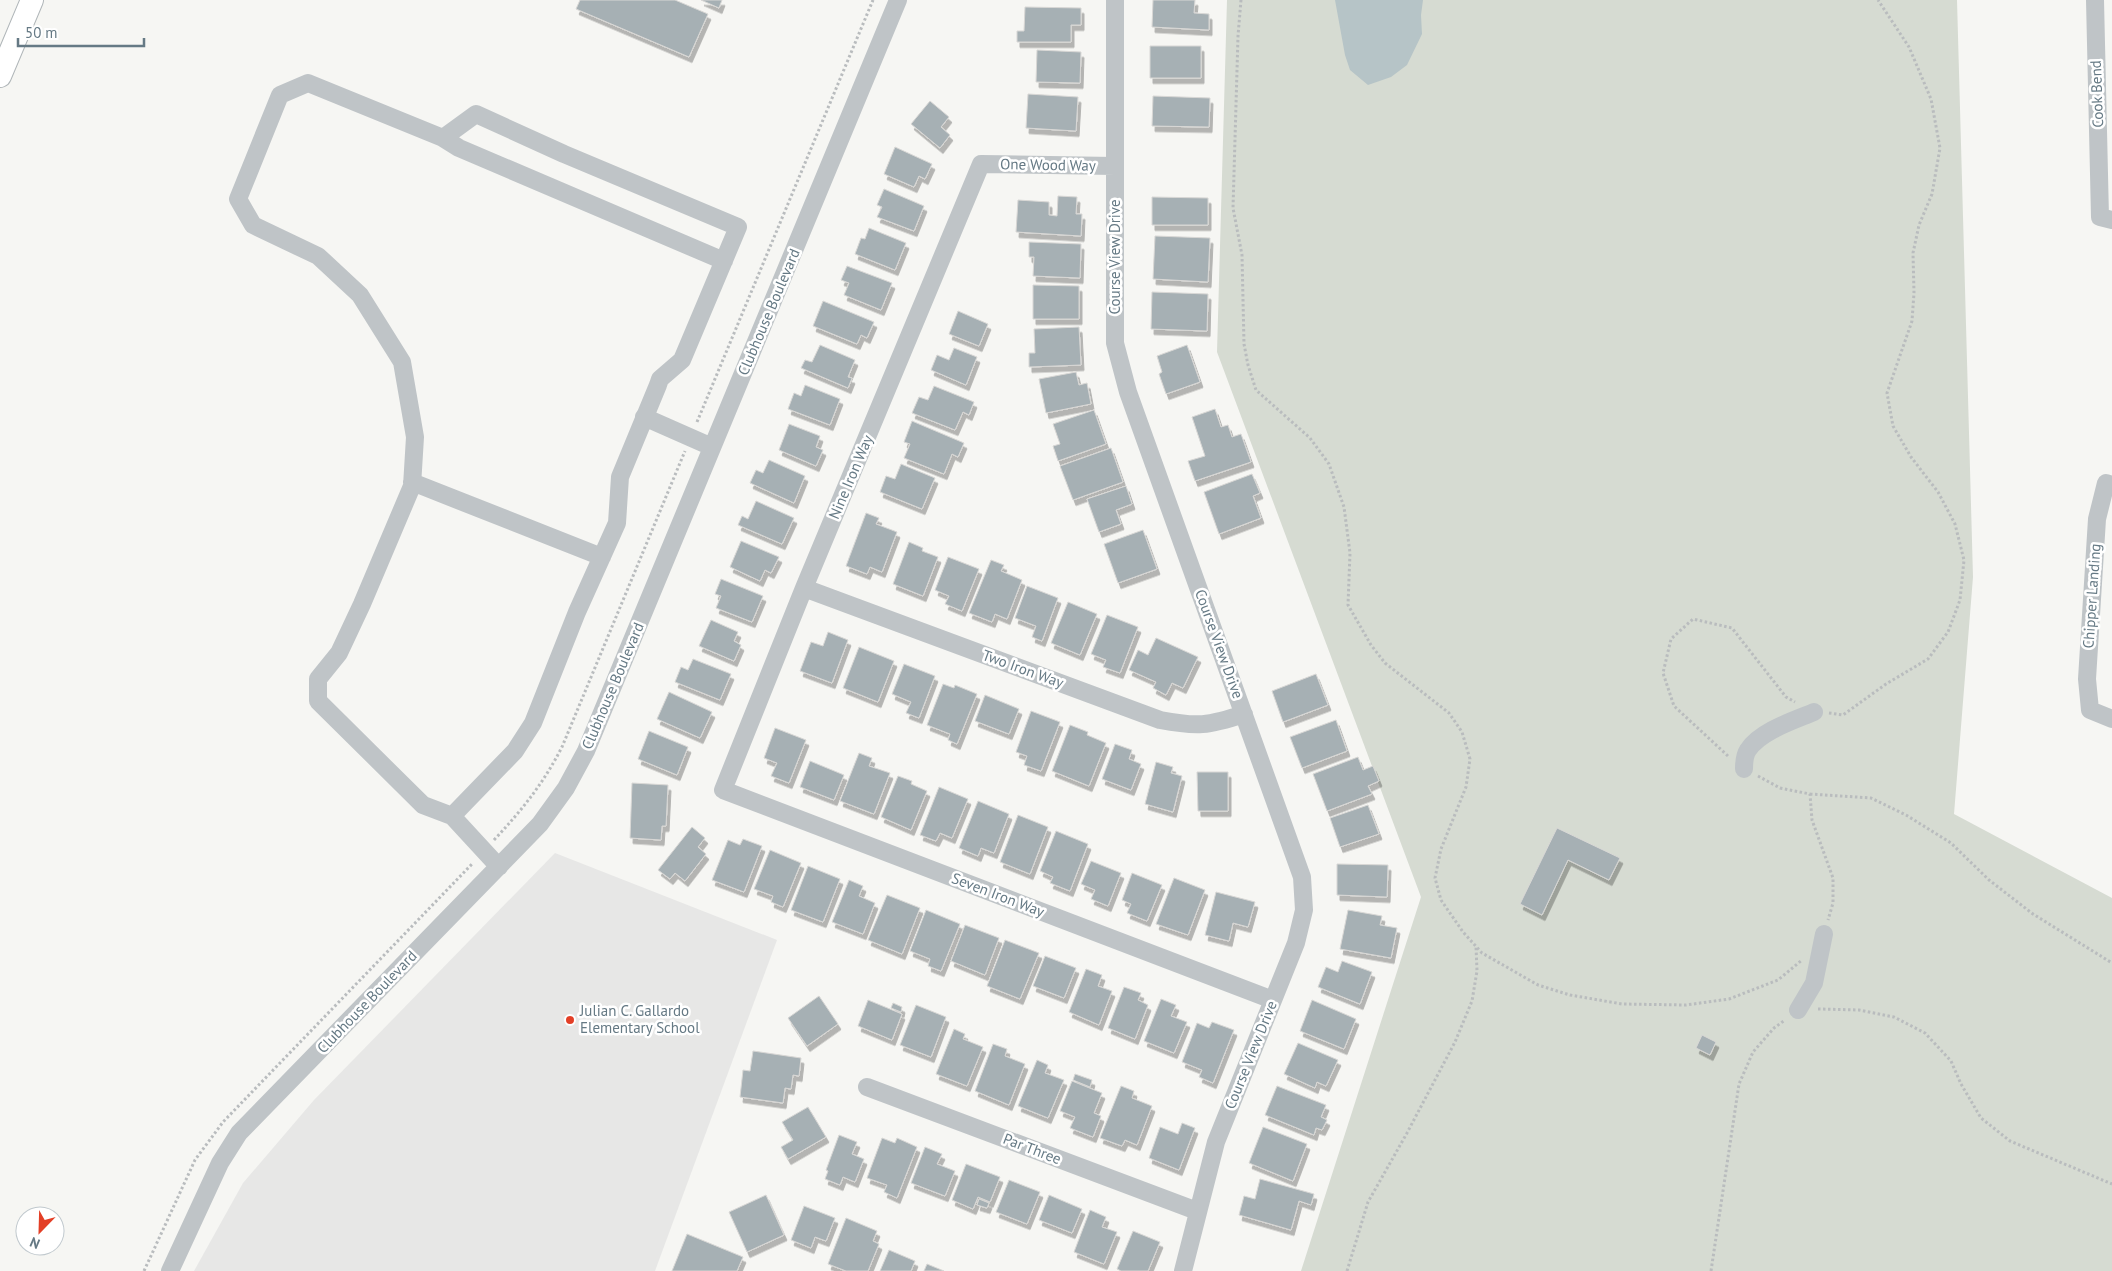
<svg xmlns="http://www.w3.org/2000/svg" width="2112" height="1271" font-family="'PT Sans',sans-serif">
<style>
.built{fill:#e7e7e6}
.green{fill:#d6dbd2}
.water{fill:#b6c4c7}
.building{fill:#a6b0b4;stroke:#d8d7d5;filter:url(#shadow)}
.lines{fill:none;stroke-linecap:round;stroke-linejoin:round}
.major-casing{stroke:#b0b6b9;stroke-width:24}
.path{stroke:#b9bcbe;stroke-width:3;stroke-dasharray:2.5 2.5;stroke-linecap:butt}
.minor{stroke:#bfc4c7;stroke-width:18}
.major{stroke:#fff;stroke-width:22}
.poi-dot{fill:#e33f26;stroke:#fff;stroke-width:2}
.labels{text-anchor:middle;stroke-width:5;stroke-linejoin:round;paint-order:stroke}
.street-label{font-size:15px;fill:#657984;stroke:#fff}
.poi-label{font-size:15px;fill:#657984;stroke:#fff;text-anchor:start}
</style>
<defs>
<filter id="shadow"><feDropShadow dx="3" dy="5.5" stdDeviation="0" flood-color="#0004"/></filter>
</defs>
<rect width="100%" height="100%" fill="#f6f6f3"/>
<path class="built" d="M555 853 777 940 655 1271H194L243 1183 314 1100Z"/>
<path class="green" d="M1227 0H1957L1973 577 1954 814 2112 898V1271H1301L1421 897 1217 352Z"/>
<path class="water" d="M1335 0H1423L1421 15 1422 34 1407 65 1391 77 1368 85 1350 70 1345 55Z"/>
<path class="building" d="M580 0H675L708 14 689 57 576 9Z
M701 0H722L719 8Z
M1153 0H1195L1194 13 1209 14V30L1152 27Z
M1025 7 1081 8V25H1071V42H1017V31H1024Z
M1150 46H1201V78H1150Z
M1037 50 1081 52 1080 83 1036 82Z
M1028 94 1078 97 1076 131 1026 128Z
M1153 96 1210 98 1209 127 1152 126Z
M930 101 949 117 941 127 950 135 940 148 911 124Z
M895 147 932 164 925 179 919 176 914 187 884 174Z
M884 189 924 206 914 231 877 217 882 207 877 205Z
M1058 196 1077 197 1076 214H1082L1081 236 1016 232 1018 200 1049 202V215L1057 216Z
M1152 197 1208 198V225H1152Z
M869 228 906 243 895 270 855 254 861 238 865 239Z
M1155 236 1210 238 1208 282 1153 279Z
M1029 242 1081 244 1080 278 1033 276 1034 257H1029Z
M847 266 892 283 881 310 844 295 849 283 841 280Z
M1033 285 1079 286V319H1033Z
M1152 292 1208 294 1207 331 1151 329Z
M823 301 874 322 867 338 861 335 857 344 813 326Z
M958 311 988 324 979 346 949 334Z
M1079 327 1081 365 1029 367V353H1035L1034 329Z
M820 345 855 360 848 377 852 378 848 388 801 368 805 360 812 362Z
M1187 345 1200 382 1166 394 1159 374 1162 372 1157 356Z
M954 348 977 357 966 385 931 370 937 355 949 360Z
M1076 372 1079 385 1087 383 1091 404 1046 413 1039 379Z
M805 385 840 399 830 425 788 409 794 393 801 396Z
M934 386 974 402 969 415 963 412 955 430 912 413 919 397 928 400Z
M1215 409 1221 427 1228 425 1232 437 1241 434 1251 462 1195 481 1188 461 1205 456 1192 417Z
M1094 410 1106 444 1058 461 1053 446 1060 444 1053 424Z
M912 421 964 443 958 457 952 454 944 474 904 458 910 444 904 442Z
M789 424 820 436 816 447 823 450 816 466 779 450Z
M1111 448 1123 482 1073 500 1060 466Z
M769 460 805 476 794 503 750 483 756 470 763 473Z
M901 464 935 478 922 509 880 492 886 476 895 479Z
M1252 474 1260 493 1253 496 1261 518 1219 534 1204 492Z
M1126 486 1132 504 1116 510 1121 524 1099 532 1087 499Z
M756 501 794 518 782 544 738 525 742 516 748 519Z
M866 513 879 518 876 524 897 532 882 572 870 567 867 574 846 566Z
M1143 530 1157 569 1118 583 1104 544Z
M741 541 779 557 771 573 765 570 760 581 730 567Z
M909 542 923 548 922 551 938 557 923 596 893 584Z
M948 557 979 569 962 611 945 604 949 596 935 590Z
M991 560 1004 565 1001 571 1022 580 1007 619 995 614 992 622 969 613Z
M721 579 763 596 752 622 716 608 721 596 715 594Z
M1027 586 1058 598 1042 641 1032 637 1036 626 1015 618Z
M1068 602 1097 614 1080 655 1051 643Z
M1107 615 1138 627 1120 673 1103 667 1106 660 1091 654Z
M711 620 738 632 734 641 741 645 734 661 699 646Z
M828 632 848 640 832 683 800 671 811 642 823 646Z
M1156 638 1198 657 1183 688 1172 683 1166 695 1153 688 1156 682 1129 670 1138 650 1148 655Z
M859 647 894 661 878 702 843 688Z
M693 659 731 674 720 700 675 682 681 667 688 670Z
M904 664 935 676 919 718 906 713 911 702 892 694Z
M1316 674 1328 705 1283 722 1272 691Z
M943 684 954 688 955 685 977 694 957 744 948 740 950 734 927 725Z
M669 692 712 712 700 738 657 719Z
M985 695 1019 709 1009 734 975 721Z
M1031 711 1060 722 1041 771 1024 765 1027 756 1016 752Z
M1336 720 1347 751 1302 768 1290 737Z
M1070 725 1088 732 1087 735 1106 743 1089 786 1052 771Z
M775 728 806 740 789 783 771 776 777 763 764 758Z
M649 731 688 747 677 775 638 759Z
M1115 744 1132 750 1129 759 1141 764 1131 790 1102 779Z
M859 753 872 758 869 766 890 773 874 814 840 801Z
M1358 757 1363 770 1373 766 1379 781 1368 786 1372 794 1327 811 1313 774Z
M810 761 844 775 834 800 800 787Z
M1156 762 1173 767 1171 773 1182 776 1173 812 1145 804Z
M1197 772H1228V811H1198Z
M898 776 912 781 911 784 927 791 911 830 881 817Z
M632 783 668 785 666 826H662L661 840 630 838Z
M939 787 968 799 952 838 940 833 936 841 920 835Z
M978 801 1009 814 994 853 981 848 978 856 959 848Z
M1368 805 1379 834 1340 847 1330 818Z
M1018 815 1048 827 1030 874 1000 862Z
M692 827 705 838 698 847 706 854 685 881 675 873 670 879 658 870Z
M1557 828 1620 858 1609 880 1568 860 1542 915 1520 904Z
M1056 831 1088 844 1070 891 1050 883 1053 877 1040 871Z
M743 839 762 846 744 892 712 880 728 840 740 845Z
M770 850 801 863 783 907 771 902 773 896 754 889Z
M1091 861 1121 873 1108 906 1091 899 1095 890 1081 884Z
M1337 864 1388 865 1387 897 1337 895Z
M808 866 840 879 823 922 791 910Z
M1132 873 1162 885 1147 921 1127 913 1131 904 1122 900Z
M1174 878 1205 890 1188 935 1156 924Z
M849 880 863 886 859 896 875 903 863 934 832 922Z
M1216 892 1255 902 1248 927 1233 923 1229 941 1205 935Z
M887 895 920 908 902 954 868 940Z
M926 910 960 924 941 971 928 966 930 959 910 951Z
M1348 910 1382 916 1380 925 1397 928 1391 958 1340 949Z
M965 925 999 938 985 975 951 961Z
M1005 940 1039 953 1020 999 987 986Z
M1045 956 1076 968 1064 998 1033 986Z
M1342 961 1372 972 1360 1004 1318 987 1326 967 1338 972Z
M1086 969 1102 975 1098 986 1112 991 1099 1025 1069 1012Z
M1124 987 1141 993 1138 1000 1148 1005 1135 1039 1108 1028Z
M819 996 838 1024 807 1046 788 1018Z
M1161 999 1176 1005 1171 1016 1187 1022 1174 1053 1144 1041Z
M868 1000 902 1014 892 1040 858 1026Z
M1312 1000 1356 1019 1344 1049 1300 1031Z
M893 1003 902 1007 901 1012 891 1008Z
M916 1005 946 1017 931 1057 900 1045Z
M1212 1022 1234 1030 1213 1083 1199 1077 1202 1070 1182 1062 1197 1023 1209 1028Z
M954 1029 965 1034 963 1039 983 1047 967 1086 936 1074Z
M1702 1035 1716 1042 1710 1055 1696 1048Z
M1298 1043 1338 1060 1326 1086 1317 1082 1315 1088 1284 1074Z
M993 1044 1007 1049 1005 1056 1025 1064 1009 1105 975 1091Z
M753 1051 801 1058 799 1076 793 1075 791 1089 785 1088 783 1103 740 1097 743 1070 750 1071Z
M1037 1060 1048 1065 1045 1073 1064 1080 1048 1118 1018 1106Z
M1075 1074 1092 1080 1090 1087 1073 1080Z
M1072 1081 1102 1093 1094 1113 1101 1116 1093 1137 1070 1128 1075 1117 1060 1111Z
M1121 1086 1134 1091 1132 1098 1152 1106 1137 1145 1125 1140 1122 1146 1100 1138Z
M1277 1086 1326 1105 1321 1117 1327 1120 1322 1130 1316 1128 1314 1135 1265 1115Z
M808 1107 826 1137 788 1159 781 1147 793 1140 782 1122Z
M1182 1123 1195 1128 1179 1170 1149 1158 1160 1127 1178 1134Z
M1263 1127 1307 1144 1293 1181 1249 1163Z
M839 1135 857 1142 852 1154 864 1159 855 1182 843 1177 840 1185 825 1179 828 1171 826 1170Z
M882 1138 895 1143 897 1138 917 1147 897 1198 884 1192 887 1185 867 1178Z
M925 1147 942 1154 937 1164 955 1171 945 1196 911 1183Z
M966 1164 1000 1177 990 1202 978 1197 973 1209 952 1200Z
M1260 1179 1314 1194 1311 1205 1299 1201 1291 1230 1239 1215 1244 1196 1255 1199Z
M1009 1180 1040 1192 1027 1224 996 1212Z
M766 1195 784 1235 747 1252 729 1212Z
M1049 1195 1082 1209 1072 1233 1039 1220Z
M979 1199 989 1203 987 1208 977 1205Z
M804 1206 835 1218 826 1241 815 1237 811 1248 791 1240Z
M1090 1210 1106 1217 1102 1227 1117 1232 1104 1264 1074 1252Z
M846 1218 877 1231 873 1241 879 1244 868 1271H846L828 1264Z
M1133 1231 1160 1242 1148 1271H1121L1117 1269Z
M687 1234 743 1257 737 1271H672Z
M889 1250 915 1261 911 1271H880Z
M927 1264 944 1271H924Z"/>
<g class="lines">
<defs>
<path id="major" d="M0 76 32 0"/>
</defs>
<use href="#major" class="major-casing"/>
<path class="path" d="M1241 0 1238 36 1233 208 1242 255 1244 344 1248 365 1256 390 1310 438 1329 464 1344 507 1350 553 1348 605 1371 645 1385 663 1449 713 1462 732 1470 759 1466 787 1441 849 1435 878 1441 900 1463 932 1482 953 1538 985 1570 995 1622 1004 1686 1005 1729 999 1778 980 1802 960
M697 422 873 0
M1829 713 1843 715 1886 684 1928 659 1948 632 1960 600 1964 560 1955 524 1938 492 1911 457 1893 426 1887 393 1912 321 1914 293 1913 253 1919 225 1932 194 1940 148 1931 99 1909 47 1878 0
M1728 756 1674 706 1663 673 1671 639 1693 619 1732 628 1786 697 1795 702
M1758 776 1780 788 1810 794 1812 820 1833 878V903L1828 920
M1810 794 1871 798 1906 815 1951 843 1989 880 2033 914 2112 963
M494 840C522 810 543 784 562 747L685 451
M1818 1009 1859 1010 1894 1017 1925 1033 1951 1061 1961 1084 1981 1118 2010 1141 2112 1184
M144 1271 195 1160 223 1122 473 863
M1347 1271 1368 1202 1407 1133 1455 1042 1472 1001 1477 971 1476 946
M1711 1271 1739 1084 1753 1052 1774 1028 1785 1020"/>
<path class="minor" d="M1115 0V343L1128 392 1302 877 1304 910 1296 943 1216 1142 1183 1271
M2095 0 2100 217 2112 220
M443 138 459 148 724 261
M1115 166 981 164 804 588 723 790 1273 1000
M644 417 712 447
M412 482 602 557
M2112 485 2106 483 2097 519 2087 679 2090 710 2112 719
M804 588 1160 720C1197 727 1208 726 1244 714
M1744 769C1744 763 1744 756 1748 750 1760 731 1795 720 1814 712
M452 816 423 805 318 701V679L339 653 362 604 412 486 415 437 402 362 360 295 318 256 253 225 238 199 280 95 308 83 443 138 476 114 564 154 738 227 682 360 660 379 658 385 620 477 617 523 577 612 533 723 515 751 452 816 499 867
M1798 1010 1814 983 1824 934
M867 1087 1197 1211
M170 1271 220 1163 239 1133 540 824 566 788 586 751 898 0"/>
<use href="#major" class="major"/>
</g>
<circle class="poi-dot" cx="570" cy="1020" r="5"/>
<g class="labels">
<g class="street-label">
<text transform="translate(2097 94) rotate(-92)" y="5">Cook Bend</text>
<text transform="translate(1048 165) rotate(1)" y="5">One Wood Way</text>
<text transform="translate(1115 257) rotate(-90)" y="5">Course View Drive</text>
<text transform="translate(769 312) rotate(-67)" y="5">Clubhouse Boulevard</text>
<text transform="translate(851 477) rotate(-67)" y="5">Nine Iron Way</text>
<text transform="translate(2092 596) rotate(-86)" y="5">Chipper Landing</text>
<text transform="translate(1219 644) rotate(70)" y="5">Course View Drive</text>
<text transform="translate(1023 669) rotate(20)" y="5">Two Iron Way</text>
<text transform="translate(613 686) rotate(-67)" y="5">Clubhouse Boulevard</text>
<text transform="translate(998 895) rotate(21)" y="5">Seven Iron Way</text>
<text transform="translate(367 1002) rotate(-46)" y="5">Clubhouse Boulevard</text>
<text transform="translate(1251 1055) rotate(-68)" y="5">Course View Drive</text>
<text transform="translate(1032 1149) rotate(21)" y="5">Par Three</text>
</g>
<g class="poi-label">
<text x="580" y="1016">Julian C. Gallardo<tspan x="580" dy="17">Elementary School</tspan></text>
</g>
</g>
<g transform="translate(40 1231) rotate(203)"><circle r="24" fill="#ffffff" stroke="#c1c9ce"/>
<path d="M0-4L9 19L0 12L-9 19Z" fill="#e33f26"/>
<text y="-8" font-size="14" font-weight="bold" text-anchor="middle" fill="#657984">N</text>
</g>
<path d="M18 38v8h126v-8" fill="none" stroke="#657984" stroke-width="2.5"/>
<text x="25" y="38" font-size="15" fill="#657984" stroke="#ffffff" stroke-width="4" paint-order="stroke">50 m</text>
</svg>
